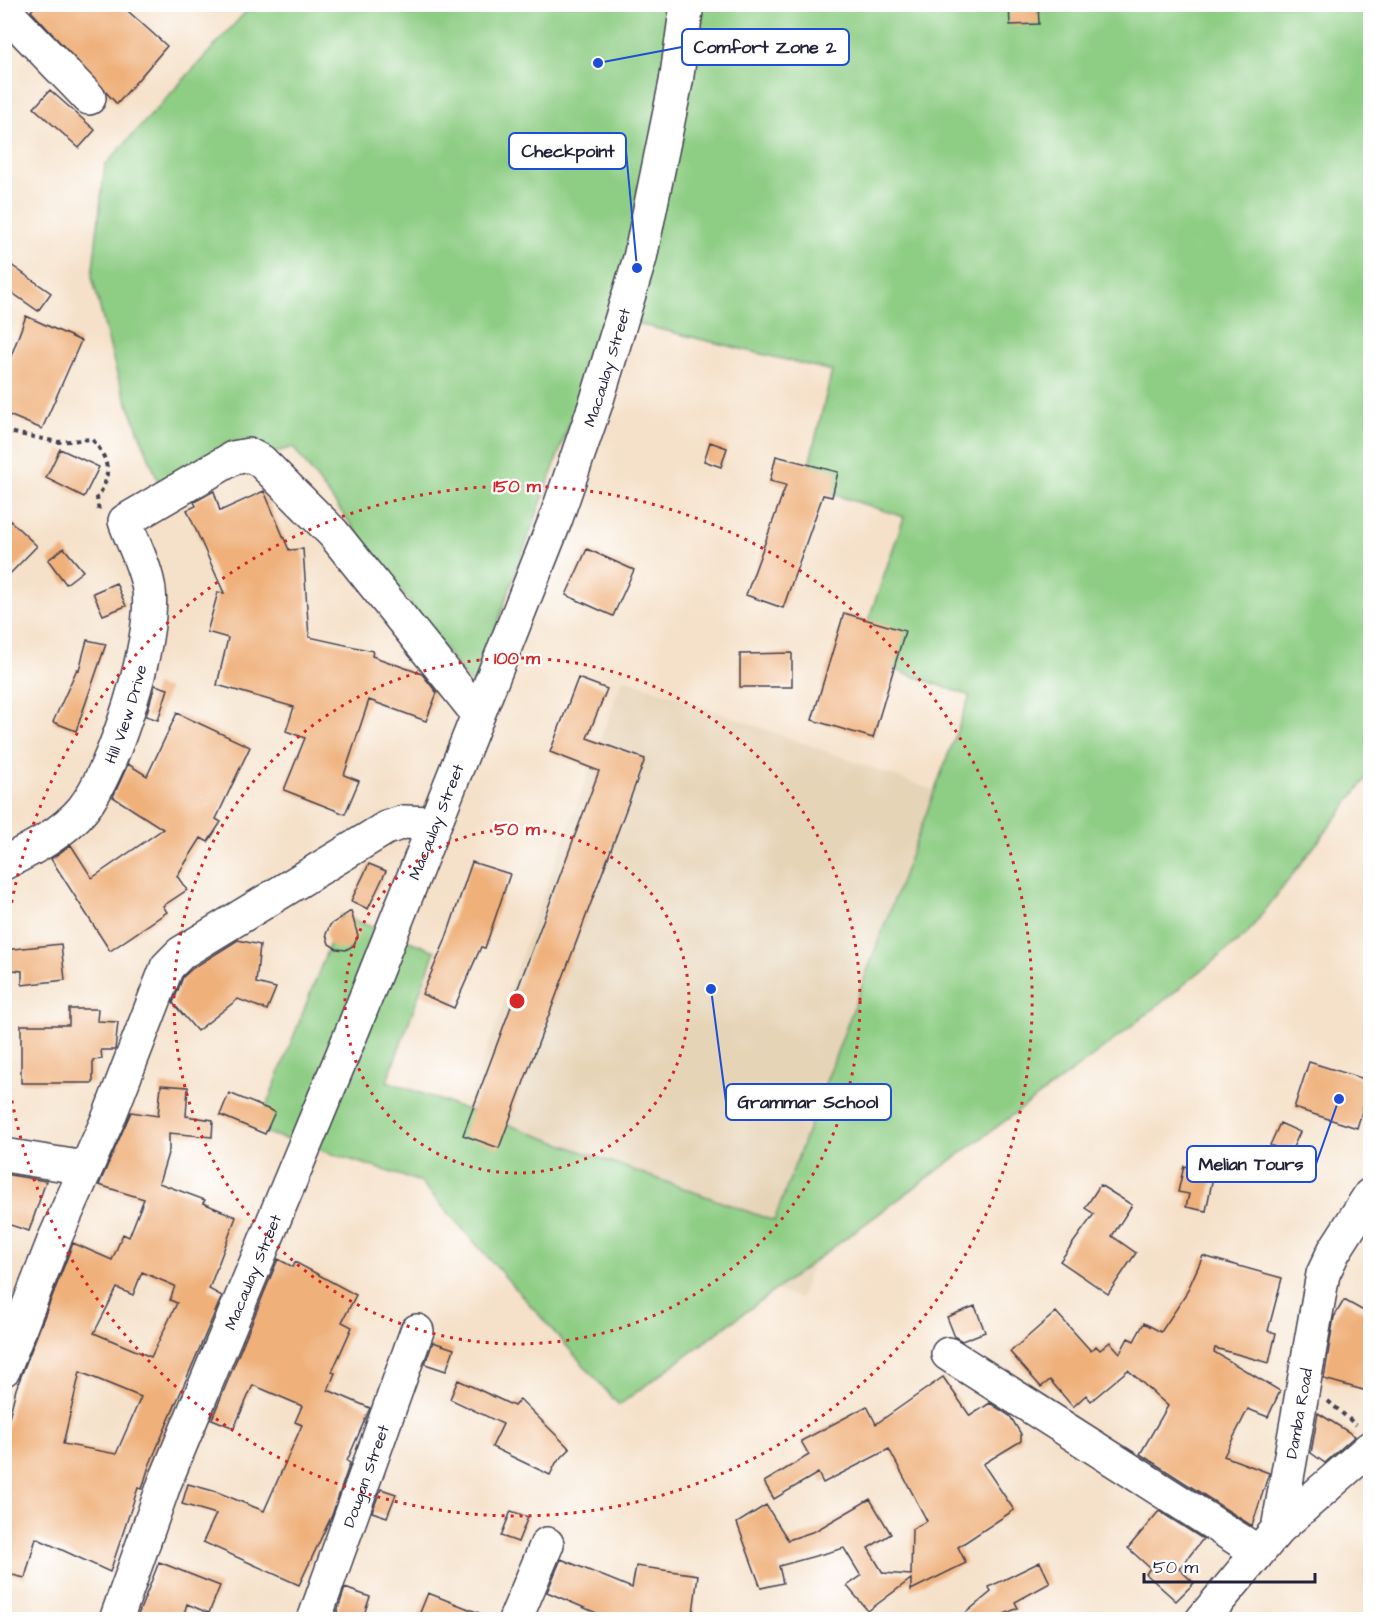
<svg xmlns="http://www.w3.org/2000/svg" width="1375" height="1624" font-family="'Architects Daughter',sans-serif">
<style>
.built{fill:#e6d4b7}
.green{fill:#8ecd84;stroke:#587860;stroke-width:1.5}
.building{fill:#efb07a;fill-rule:evenodd}
.lines{fill:none;stroke-linecap:round;stroke-linejoin:round}
.minor-casing{stroke:#423f50;stroke-width:36}
.path{stroke:#423f50;stroke-width:4;stroke-dasharray:4.5 4.5;stroke-linecap:butt}
.minor{stroke:#fff;stroke-width:33}
.ring{fill:none;stroke:#d62828;stroke-width:3;stroke-dasharray:3 6}
.labels{text-anchor:middle;stroke-width:4.5;stroke-linejoin:round;paint-order:stroke}
.street-label{font-size:16px;fill:#22223b;stroke:#fff}
.centre{fill:#d62828;stroke:#fff;stroke-width:3}
.ring-label{font-size:18px;text-anchor:middle;font-weight:bold;fill:#d62828;stroke:#fff;stroke-width:4.5;stroke-linejoin:round;paint-order:stroke}
.leader{fill:none;stroke:#1d4ed8;stroke-width:2}
.callout-dot{fill:#1d4ed8;stroke:#fff;stroke-width:2}
.callout{fill:#fff;stroke:#1d4ed8;stroke-width:2}
.callout-label{font-size:18px;text-anchor:middle;font-weight:bold;fill:#22223b}
</style>
<rect width="100%" height="100%" fill="#fff"/>
<filter id="ink" filterUnits="userSpaceOnUse"><feTurbulence type="fractalNoise" baseFrequency=".0167" numOctaves="2"/><feDisplacementMap in="SourceGraphic" scale="12" xChannelSelector="R" yChannelSelector="G"/><feConvolveMatrix kernelMatrix="1 2 1 2 8 2 1 2 1" color-interpolation-filters="sRGB"/></filter>
<filter id="wash" filterUnits="userSpaceOnUse"><feTurbulence type="fractalNoise" baseFrequency=".008" numOctaves="4" result="noise"/><feDisplacementMap in="SourceGraphic" scale="24" xChannelSelector="R" yChannelSelector="G"/><feGaussianBlur stdDeviation="1.35" result="paint"/><feColorMatrix in="noise" values="0 0 0 0 0 0 0 0 0 0 0 0 0 0 0 0 0 1.4 0 .05"/><feComposite in="paint" operator="in"/></filter>
<g filter="url(#wash)">
<rect width="100%" height="100%" fill="#f5e1c9"/>
<path class="built" d="M623 678 980 807 800 1299 443 1170Z"/>
<path class="green" d="M252 5H1370V774L1246 935 1104 1048 619 1405 421 1182 257 1130 341 915 435 951 387 1081 774 1221 970 696 856 656 904 517 804 485 832 371 605 316 601 336 474 688 293 447 160 486 118 378 92 277 105 165Z"/>
<g id="blocks">
<path class="building" d="M37 4H120L167 46 117 104 31 11Z
M1009 4H1038L1039 24 1010 25Z
M50 90 95 130 79 148 34 108Z
M4 260 51 293 38 311 4 287Z
M26 316 81 341 42 429 4 413V375Z
M710 442 727 448 721 467 704 461Z
M60 449 99 467 84 497 46 478Z
M776 456 838 472 832 497 823 495 783 608 746 595 786 485 770 481Z
M214 491 220 511 264 491 289 550 303 549 309 637 373 651 372 656 422 674 437 693 426 721 369 700 344 775 359 781 345 814 284 790 305 738 286 731 294 707 217 685 228 638 207 632 218 592 224 593 187 510 196 506 194 502Z
M4 515 37 546 4 580Z
M64 548 83 571 66 584 48 560Z
M587 549 634 570 613 616 566 595Z
M116 583 126 606 103 615 93 593Z
M844 613 905 631 873 738 812 720Z
M87 640 106 644 76 731 53 722 77 669 79 670Z
M792 653V687H740V654Z
M578 678 607 689 587 738 645 759 499 1148 463 1135 599 771 550 752Z
M155 685 168 689 158 720 146 716Z
M177 713 250 747 216 819 221 822 208 842 201 838 177 876 187 890 163 906 167 912 110 951 51 859 71 845 92 878 163 829 113 797 128 764 147 776Z
M472 862 510 874 485 948 481 947 454 1008 422 994 445 941Z
M369 864 386 871 368 909 351 901Z
M351 911 358 936 354 945 346 950 337 949 329 944 326 934 330 925Z
M238 940 260 945 256 983 276 988 267 1010 238 999 197 1031 173 1003 183 977 193 968Z
M61 944 65 980 22 985V971L4 969V950Z
M69 1009H98L97 1021 118 1022 115 1050H101L102 1059 93 1060V1083H21V1025H69Z
M1309 1062 1371 1081 1357 1128 1294 1108Z
M161 1085 188 1087 186 1116 213 1120 212 1137 169 1133V1150L159 1183 205 1200 203 1203 236 1217 209 1289 222 1296 149 1466 142 1489 138 1488 110 1572 36 1538 25 1578 4 1573V1438L16 1389 73 1243 112 1260 123 1234 129 1237 144 1199 99 1185 131 1112 158 1116ZM142 1272 175 1286 170 1300 177 1303 151 1357 94 1333 117 1288 133 1295ZM80 1372 141 1397 116 1454 63 1444Z
M229 1093 275 1112 265 1134 220 1115Z
M1280 1123 1300 1132 1290 1154 1270 1145Z
M1184 1166 1214 1172 1206 1211 1186 1207 1189 1194 1178 1192Z
M4 1174 46 1181 29 1231 4 1223Z
M1100 1185 1132 1205 1112 1236 1136 1253 1108 1294 1060 1261 1094 1214 1085 1208Z
M1203 1256 1282 1278 1268 1331 1276 1333 1269 1363 1215 1348 1214 1352 1280 1391 1268 1417 1248 1409 1224 1456 1269 1473 1252 1526 1140 1454 1168 1406 1128 1370 1091 1401 1086 1395 1073 1407 1050 1380 1041 1387 1010 1352 1056 1312 1091 1351 1096 1346 1100 1350 1110 1342 1120 1353 1128 1338 1134 1341 1144 1323 1161 1332 1185 1296Z
M278 1259 293 1267 295 1262 356 1295 342 1322 352 1327 332 1372 335 1373 328 1390 370 1408 347 1461 350 1463 332 1515 299 1585 203 1542 216 1514 182 1504 188 1484 217 1492 264 1511 302 1425 295 1422 302 1406 253 1385 234 1428 212 1419Z
M1344 1300 1371 1315V1381L1367 1391 1324 1379 1334 1317Z
M975 1306 985 1332 962 1341 955 1337 947 1317Z
M433 1342 454 1349 446 1371 425 1364Z
M943 1377 970 1416 990 1403 1010 1416 1021 1434V1441L983 1464 1014 1510 958 1547 966 1563 911 1590V1579L868 1611 847 1586 861 1576 844 1548 779 1566 783 1583 761 1588 737 1523 766 1505 788 1540 815 1531 870 1499 891 1534 868 1548 883 1573 911 1575 912 1529 927 1521 889 1449 823 1483 818 1473 774 1499 764 1482 809 1455 801 1441 867 1406 876 1424Z
M458 1380 514 1406 520 1399 570 1449 556 1463 550 1475 492 1447 503 1424 450 1399Z
M1318 1413 1355 1436 1325 1463 1311 1453Z
M381 1489 396 1494 387 1517 372 1512Z
M511 1511 528 1517 518 1542 501 1536Z
M1159 1511 1203 1539 1179 1569 1194 1583 1176 1601 1146 1574 1150 1568 1128 1548Z
M561 1559 632 1588 636 1566 698 1575 692 1620H613L547 1592Z
M159 1562 220 1586 209 1613 187 1604 182 1620H152L138 1615Z
M1040 1562 1050 1583 1015 1602 1018 1608 991 1620H957L991 1592 989 1587Z
M345 1588 370 1597 362 1620H347L336 1615Z
M428 1593 492 1618V1620H417Z"/>
</g>
</g>
<g filter="url(#ink)">
<use href="#blocks" fill-opacity="0" stroke="#423f50" stroke-width="1.5"/>
<g class="lines">
<defs>
<g id="minor">
<path d="M4 10 89 98"/>
<path id="s1" d="M4 863C32 849 63 833 83 809 115 768 155 641 149 590 146 567 132 542 125 521L233 458 249 455 261 461 333 533 478 714"/>
<path d="M4 1155 85 1168"/>
<path d="M948 1354 1258 1552"/>
<path d="M4 1369 55 1238 109 1117 167 967 181 953 386 828 404 822 434 823"/>
<path d="M1278 1529 1370 1448"/>
<path id="s2" d="M116 1620 165 1482 354 1027 555 521 596 403 640 258 676 82 687 4"/>
<path id="s3" d="M314 1620 417 1331"/>
<path d="M515 1620 547 1544"/>
<path id="s4" d="M1202 1620 1278 1529 1323 1274 1334 1251 1370 1195"/>
</g>
</defs>
<use href="#minor" class="minor-casing"/>
<path class="path" d="M4 431 58 442 92 439C110 460 112 476 97 498L99 512
M1328 1401 1356 1425"/>
<use href="#minor" class="minor"/>
</g>
</g>
<g class="ring">
<circle cx="517" cy="1001" r="172"/>
<circle cx="517" cy="1001" r="343"/>
<path d="M5 947A515 515 0 1 1 5 1055"/>
</g>
<g class="labels">
<g class="street-label">
<text dy="6" stroke="none"><textPath href="#s2" startOffset="1346">Macaulay Street</textPath></text>
<text dy="6" stroke="none"><textPath href="#s1" startOffset="201">Hill View Drive</textPath></text>
<text dy="6" stroke="none"><textPath href="#s2" startOffset="860">Macaulay Street</textPath></text>
<text dy="6" stroke="none"><textPath href="#s2" startOffset="374">Macaulay Street</textPath></text>
<text dy="6" stroke="none"><textPath href="#s4" startOffset="236">Damba Road</textPath></text>
<text dy="6" stroke="none"><textPath href="#s3" startOffset="153">Dougan Street</textPath></text>
</g>
</g>
<circle cx="517" cy="1001" r="9" class="centre"/>
<g class="ring-label">
<text x="517" y="492">150 m</text>
<text x="517" y="664">100 m</text>
<text x="517" y="835">50 m</text>
</g>
<path class="leader" d="M598 63L682 47M637 268L626 151M711 989L726 1102M1339 1099L1316 1164"/>
<g class="callout-dot">
<circle cx="598" cy="63" r="6"/>
<circle cx="637" cy="268" r="6"/>
<circle cx="711" cy="989" r="6"/>
<circle cx="1339" cy="1099" r="6"/>
</g>
<g class="callout">
<rect x="682" y="29" width="167" height="36" rx="6"/>
<rect x="509" y="133" width="117" height="36" rx="6"/>
<rect x="726" y="1084" width="165" height="36" rx="6"/>
<rect x="1187" y="1146" width="129" height="36" rx="6"/>
</g>
<g class="callout-label">
<text x="765" y="53">Comfort Zone 2</text>
<text x="568" y="157">Checkpoint</text>
<text x="808" y="1108">Grammar School</text>
<text x="1251" y="1170">Melian Tours</text>
</g>
<rect width="1375" height="1624" fill="none" stroke="#fff" stroke-width="24"/>
<path d="M1144 1573v9h171v-9" fill="none" stroke="#22223b" stroke-width="3"/>
<text x="1153" y="1573" font-size="18" fill="#22223b" stroke="#ffffff" stroke-width="4.5" paint-order="stroke">50 m</text>
</svg>
